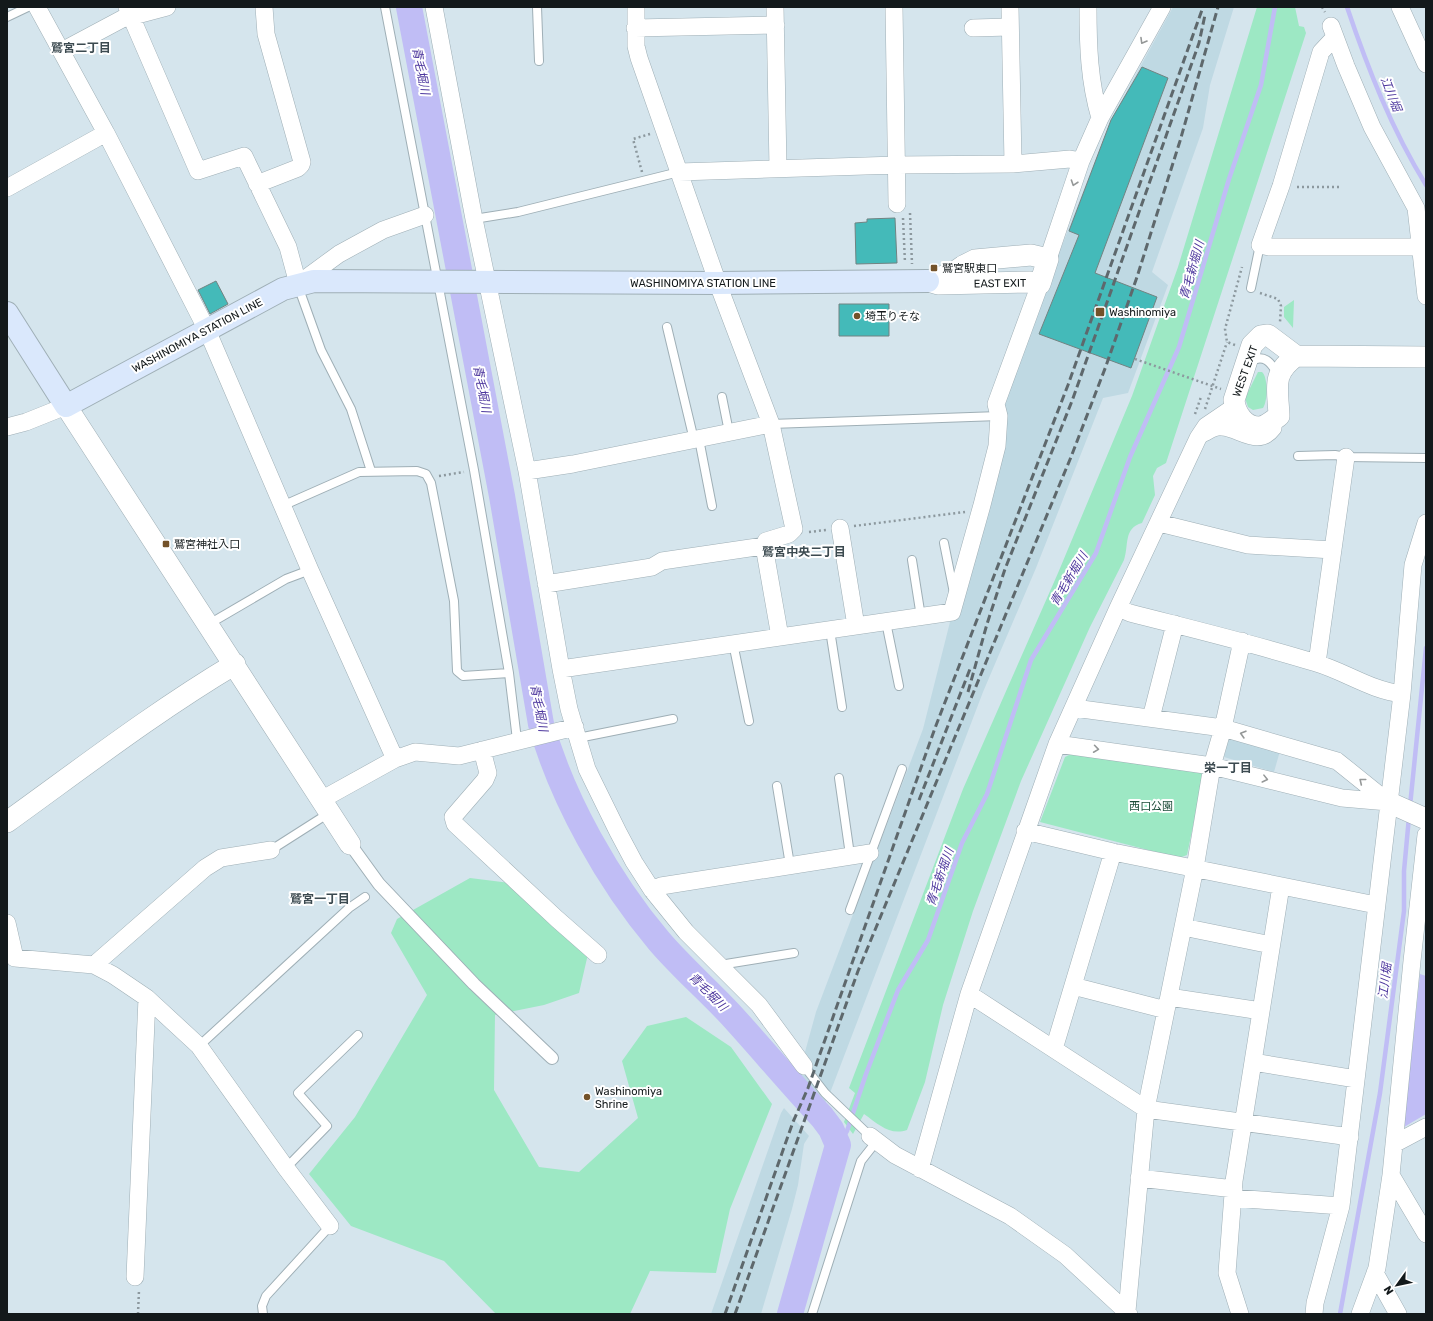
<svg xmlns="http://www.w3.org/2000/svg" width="1433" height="1321" font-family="Rubik,'Noto Sans JP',sans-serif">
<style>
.built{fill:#bfd9e3}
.green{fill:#9de8c4}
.water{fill:#c0bdf5}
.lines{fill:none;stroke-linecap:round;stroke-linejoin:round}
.stream{stroke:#c0bdf5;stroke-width:4.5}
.river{stroke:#c0bdf5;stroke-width:26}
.building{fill:#44bab9;stroke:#718382}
.service-casing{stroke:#9fafb6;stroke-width:10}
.pedestrian-casing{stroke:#9fafb6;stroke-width:14}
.minor-casing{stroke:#9fafb6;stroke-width:18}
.tertiary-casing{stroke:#9fafb6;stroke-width:22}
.secondary-casing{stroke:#9fafb6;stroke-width:24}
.path{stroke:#8c989e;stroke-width:2.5;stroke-dasharray:2 3;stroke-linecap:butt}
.service{stroke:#fff;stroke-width:8}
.pedestrian{stroke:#fff;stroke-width:12}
.minor{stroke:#fff;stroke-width:17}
.tertiary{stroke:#fff;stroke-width:21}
.secondary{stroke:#dae8fc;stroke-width:22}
.rail{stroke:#5e686c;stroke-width:3;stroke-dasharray:8 4;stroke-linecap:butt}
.oneway{stroke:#959898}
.poi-dot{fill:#735229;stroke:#fff;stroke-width:1.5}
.labels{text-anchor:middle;stroke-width:4;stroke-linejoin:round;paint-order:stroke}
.poi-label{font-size:11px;fill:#13191b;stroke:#fff;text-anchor:start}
.street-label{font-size:11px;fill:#13191b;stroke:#fff}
.park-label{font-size:11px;fill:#1b4c38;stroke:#fff}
.neighbourhood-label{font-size:12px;font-weight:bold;fill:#3c4a50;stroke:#fff}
.water-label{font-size:12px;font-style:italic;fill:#4c369d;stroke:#fff}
</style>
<rect width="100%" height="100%" fill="#d5e5ed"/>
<path class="built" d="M1173 7H1234L1210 85 1203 128 1152 272 1168 285 1128 393 1103 398 1036 568 983 692 830 1093 809 1067 806 1060 805 1052 816 1012 923 729 951 618 1001 402 1111 120Z
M1229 738 1280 751 1274 772 1224 757Z
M797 1070 802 1071 819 1091 826 1100 825 1105H820L798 1081Z
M784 1108 809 1136 804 1144 798 1185 792 1209 761 1314H711L781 1113Z"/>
<path class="green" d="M1257 7H1295L1299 26 1304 27 1306 33 1166 463 1157 468 1153 476 1155 495 1142 523C1123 528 1129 546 1124 560L1090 627 1021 781 973 911 943 1005 925 1082 907 1130C890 1136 878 1124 864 1114L853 1134 844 1122 855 1093 849 1088 963 789 1058 573 1132 396 1178 267Z
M1294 300 1293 328 1284 317V307Z
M1258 372H1262C1268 377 1268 401 1263 408L1253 410 1248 407 1245 398Z
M1073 753 1205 769 1187 855 1179 858 1040 822 1065 757Z
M470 878 526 885 591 941 579 993 544 1005 495 1015 494 1090 539 1167 579 1172 638 1118 622 1061 647 1026 686 1017 731 1047 772 1104 730 1209 716 1273 650 1271 630 1314H496L444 1261 351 1226 309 1174 355 1117 427 995 391 933 397 919Z"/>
<path class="water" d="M1420 974 1426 976V1114L1404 1127Z"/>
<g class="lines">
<path class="stream" d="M1347 7C1368 69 1392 130 1426 185
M1410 806 1426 648
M838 1145 847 1131 866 1074 898 990 928 940 962 843 987 794 1031 660 1096 553 1130 457 1179 347 1229 179 1261 85 1275 7
M1340 1314 1380 1093 1404 911V871L1409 817"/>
<path class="river" d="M409 7 502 496 541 724C562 799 609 882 659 941 682 968 708 990 731 1015 762 1049 791 1084 822 1117L831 1129 838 1145 790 1314"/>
</g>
<path class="building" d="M1142 67 1168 78 1095 273 1157 297 1131 368 1039 334 1079 235 1069 231 1111 120Z
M895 218 897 263 856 264 855 223 867 222V219Z
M216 281 228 304 210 314 198 290Z
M839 304H889V336H839Z"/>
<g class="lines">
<defs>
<path id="service" d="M385 7 474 470 509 673 517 740
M537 7 539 61
M7 17 28 7
M474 219 518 212 679 172
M298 286 321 350 351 409 371 471
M1251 288 1260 245
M667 327 694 440
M1249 362C1264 353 1271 362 1278 375
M722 397 729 432
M771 424 999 416
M699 439 712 506
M1298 456 1335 455 1346 457 1426 458
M282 506 359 472 417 471 426 474 431 483 454 601 457 671 463 676 509 673
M944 543 954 593
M912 560 921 617
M886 622 899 686
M209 624 286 579 310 570
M830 630 842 707
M733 643 749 721
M578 738 673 719
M839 778 850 855
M777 786 790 865
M271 850 329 813
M850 910 902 769
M720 967 726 964 794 953
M199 1046 349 908 365 897
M804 1066 825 1093 870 1136
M286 1168 327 1126 298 1093 358 1035
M263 1314 262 1306 266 1296 330 1226
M812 1314 861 1161 876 1142"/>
<path id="pedestrian" d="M350 844 379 884 474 984 552 1058"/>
<path id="minor" d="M37 7 106 133 207 330 310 570 395 759
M127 7 198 171 244 156 288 247 298 284 339 254 383 230 425 215
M434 7 474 219 527 471 561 669 569 709 587 769 618 832 634 862 652 890 686 932 759 1005 804 1066
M636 7V46L639 58 721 292 771 424 794 529 789 534 766 541 764 546 780 637
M775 7 778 168
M894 7 897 204
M1010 7 1013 164
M1088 7C1088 45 1089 81 1100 118
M1400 7 1426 64
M1331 26 1346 66 1372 127 1416 208 1426 296
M635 28 776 25
M973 28 1010 27
M1335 37 1321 52 1281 186 1260 245 1269 247H1420
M62 51 122 19 167 7
M679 172 897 165 1013 164 1070 159 1081 161
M257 184 298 168 301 165 302 162 266 34 264 7
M7 188 106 133
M1048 259 1081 161 1100 118 1162 7
M7 427 26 422 66 406
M1204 433C1210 430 1215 426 1222 427 1240 428 1258 448 1273 428
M527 471 573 464 771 424
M1159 523 1248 545 1333 550
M840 528 856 626
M546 584 652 567 662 561 764 546
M1118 608 1130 613C1192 629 1255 644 1316 663 1346 672 1370 690 1402 694
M1317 663 1346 457
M561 669 952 612 982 505 997 446 999 416 996 404 1040 284
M1151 718 1175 624
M1057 744 1212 766 1342 798 1388 802 1337 761 1223 728 1074 708
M482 750 488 773 485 780 453 817 455 824 557 919 598 955
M321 800 395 759 415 752 459 756 575 727
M1025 831 1113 852 1376 905
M652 890 661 886 870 853
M7 923 15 958 94 965 113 975 147 998 199 1046 286 1168 330 1226
M1183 927 1271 945
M94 965 205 868 221 858 271 850
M1073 986 1166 1010
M969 994 1146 1109 1350 1137
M1169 997 1261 1011
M1054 1049 1113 852
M1253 1062 1356 1079
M870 1136 895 1155 1010 1216 1065 1255 1129 1314
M1394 1144 1426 1127
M920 1169 969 994 1057 744 1118 608 1198 438 1206 426 1234 407
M1391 1175 1426 1234
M1139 1178 1234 1189
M1233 1198 1341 1206
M1375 1273 1398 1314
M135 1277 147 998
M1127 1311 1146 1109 1195 868 1212 766 1223 728 1242 641
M1240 1314 1227 1273 1234 1181 1281 886
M1314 1314 1315 1303 1341 1206 1402 694 1413 565 1426 523
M1360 1314 1377 1268 1391 1175 1412 961 1426 835"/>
<path id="tertiary" d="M1031 255 1048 259 1040 284 1030 282 938 284 928 281 953 273 963 266 975 260Z
M1268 335 1296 356C1271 374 1278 388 1279 416 1273 420 1267 426 1260 427 1245 428 1235 413 1234 400L1252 345 1261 336Z
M1296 356 1426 357
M66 406 350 844
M1388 802 1426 819
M7 822C82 768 156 711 235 664"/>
<path id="secondary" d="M7 313 66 406 283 289 314 281 718 283 928 281"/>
</defs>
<use href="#service" class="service-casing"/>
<use href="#pedestrian" class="pedestrian-casing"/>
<use href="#minor" class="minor-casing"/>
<use href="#tertiary" class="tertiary-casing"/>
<use href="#secondary" class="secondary-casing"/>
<path class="path" d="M1322 7 1325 12
M642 172 633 139 650 134
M1297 187H1340
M910 213 912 264
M903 218 905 263
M1260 293 1278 299 1281 306 1280 322
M1235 345 1227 342 1225 329 1242 267
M1135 359 1221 389
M1205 409 1227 342
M1195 414 1201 397
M439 476 464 472
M854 526 965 512
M809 532 826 530
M138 1314 139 1290"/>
<use href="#service" class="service"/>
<use href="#pedestrian" class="pedestrian"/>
<use href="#minor" class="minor"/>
<use href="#tertiary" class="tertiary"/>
<use href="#secondary" class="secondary"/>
<path class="rail" d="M968 692 987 624 1005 569 1072 401 1199 43 1205 15
M919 800 970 669
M725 1314 793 1122 808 1088 935 728 1068 385 1203 7
M735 1314 858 971 1071 457 1106 366 1137 277 1180 141 1218 7"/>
</g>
<defs><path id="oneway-chevron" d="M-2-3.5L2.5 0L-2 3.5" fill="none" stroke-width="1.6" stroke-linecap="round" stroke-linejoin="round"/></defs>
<g class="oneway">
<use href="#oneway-chevron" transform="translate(1143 41) rotate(120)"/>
<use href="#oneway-chevron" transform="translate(1074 183) rotate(109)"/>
<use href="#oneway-chevron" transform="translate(1243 734) rotate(-164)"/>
<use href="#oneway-chevron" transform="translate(1096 749) rotate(8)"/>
<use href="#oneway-chevron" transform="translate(1265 779) rotate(14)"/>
<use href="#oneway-chevron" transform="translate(1362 781) rotate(-141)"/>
</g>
<g class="poi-dot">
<rect x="930" y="264" width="8" height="8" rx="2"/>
<rect x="1095" y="307" width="10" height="10" rx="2"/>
<circle cx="857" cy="316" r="4"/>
<rect x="162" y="540" width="8" height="8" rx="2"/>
<circle cx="587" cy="1097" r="4"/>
</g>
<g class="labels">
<g class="poi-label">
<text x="942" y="272">鷲宮駅東口</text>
<text x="1109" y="316">Washinomiya</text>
<text x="865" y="320">埼玉りそな</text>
<text x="174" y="548">鷲宮神社入口</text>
<text x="595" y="1095">Washinomiya<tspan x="595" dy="13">Shrine</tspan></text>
</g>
<g class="street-label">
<text x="703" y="287">WASHINOMIYA STATION LINE</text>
<text transform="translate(1000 283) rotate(-1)" y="4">EAST EXIT</text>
<text transform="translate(197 335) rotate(-28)" y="4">WASHINOMIYA STATION LINE</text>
<text transform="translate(1245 371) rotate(-70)" y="4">WEST EXIT</text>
</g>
<g class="park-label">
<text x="1151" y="810">西口公園</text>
</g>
<g class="neighbourhood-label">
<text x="81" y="52">鷲宮二丁目</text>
<text x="804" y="556">鷲宮中央二丁目</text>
<text x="1228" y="772">栄一丁目</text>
<text x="320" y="903">鷲宮一丁目</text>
</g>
<g class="water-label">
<text transform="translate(421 71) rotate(79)" y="4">青毛堀川</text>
<text transform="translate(1391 94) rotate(69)" y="4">江川堀</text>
<text transform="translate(1192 270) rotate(-74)" y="4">青毛新堀川</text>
<text transform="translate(482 389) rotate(79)" y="4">青毛堀川</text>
<text transform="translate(1069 579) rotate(-59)" y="4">青毛新堀川</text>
<text transform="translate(539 708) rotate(79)" y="4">青毛堀川</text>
<text transform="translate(940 877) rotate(-71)" y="4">青毛新堀川</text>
<text transform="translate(1385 981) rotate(-83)" y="4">江川堀</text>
<text transform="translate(708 992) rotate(45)" y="4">青毛堀川</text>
</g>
</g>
<rect width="1433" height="1321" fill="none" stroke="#13191b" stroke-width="16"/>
<g transform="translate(1397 1285) rotate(237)" stroke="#ffffff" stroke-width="3" paint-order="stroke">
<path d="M0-3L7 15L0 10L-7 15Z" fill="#13191b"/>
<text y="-6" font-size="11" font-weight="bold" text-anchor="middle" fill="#13191b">N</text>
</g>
</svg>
